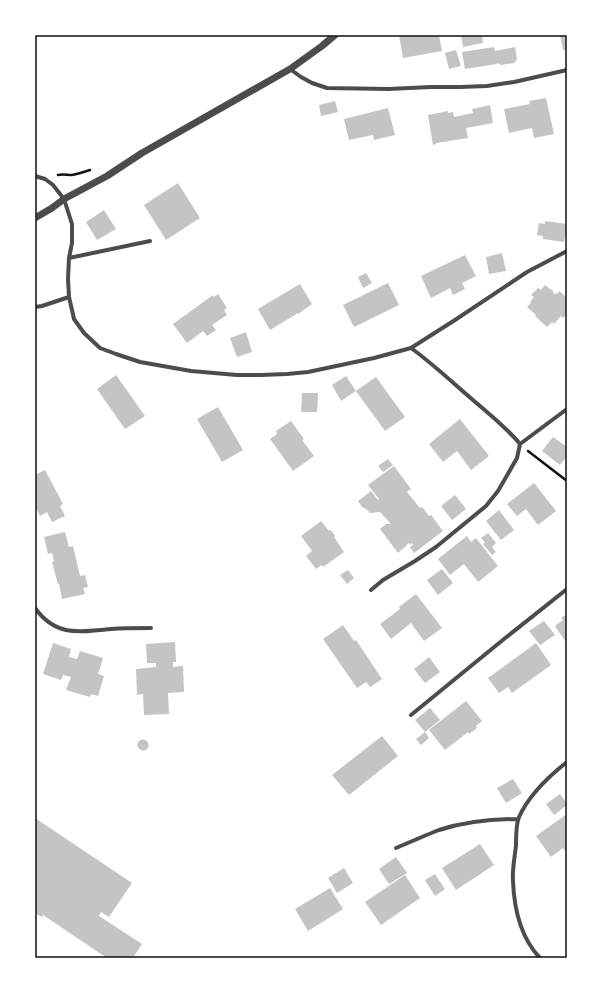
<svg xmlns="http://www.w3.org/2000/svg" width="602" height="993" font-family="'Roboto Condensed',sans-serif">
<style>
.building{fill:#c4c4c4}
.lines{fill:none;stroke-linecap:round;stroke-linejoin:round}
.path{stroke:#111;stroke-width:2.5}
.minor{stroke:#4c4c4c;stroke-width:4}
.tertiary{stroke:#4c4c4c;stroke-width:7}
.neatline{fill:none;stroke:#111;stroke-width:1.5}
</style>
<rect width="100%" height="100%" fill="#fff"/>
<path class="building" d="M399 35H439L442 51 403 58Z
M461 35H482L483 43 463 47Z
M560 35H567V50H563Z
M494 47 495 51 515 47 517 59 514 63 501 65 497 63V64L465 69 462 52Z
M456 50 461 66 449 69 445 53Z
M546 98 554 134 534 138 532 128 509 133 504 109 530 104 529 101Z
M335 101 338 112 321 116 319 105Z
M490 105 493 123 466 128 468 138 436 143V144L433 145 428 115 448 111V113L453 112 454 117 473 113 472 109Z
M388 108 395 135 374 140 373 135 349 140 344 119Z
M178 183 200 218 166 240 144 205Z
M104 210 116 229 97 240 86 222Z
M545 221 567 224 564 242 543 239V236L537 235 539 223 545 224Z
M502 253 506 271 489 274 486 257Z
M465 255 476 276 462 283 465 289 453 295 450 288 431 298 421 276Z
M366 273 372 283 363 288 358 277Z
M388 283 399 305 354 327 343 305Z
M300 284 312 304 298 314V313L270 330 258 309Z
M545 285 554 292 553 293 554 294 555 293 557 294 559 291 567 298V314L563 318 561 316 554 324 552 322 547 327 535 316 536 315 527 307 531 303 530 302 534 297 531 295 538 288 541 290Z
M218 294 227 308 224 310 227 315 212 325 216 330 207 336 203 331 187 343 173 324 213 295 214 297Z
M246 332 252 352 237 357 230 338Z
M116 375 145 416 125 429 97 389Z
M346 376 356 391 376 377 405 417 385 431 356 391 341 401 332 385Z
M302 393H318L317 412H301Z
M218 407 243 450 222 462 197 419Z
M460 419 489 456 471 470 457 451 443 462 429 444Z
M291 421 304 439 302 440 314 456 293 471 270 439 277 434 276 431Z
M553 437 567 447V456L560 465 542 451Z
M388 459 393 465 383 472 378 466Z
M394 466 411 489 407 492 420 508 422 507 429 516 431 515 443 531 414 553 410 547 413 545 412 543 410 545 409 543 407 544V545L398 553 380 529 386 524H391L380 512 370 513 366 509 362 507 358 501 371 491 378 500 379 499 368 485Z
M45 470 63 504 60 506 65 516 52 522 47 512 40 516 36 508H35V475Z
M534 483 556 511 538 525 526 509 517 516 507 504Z
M455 495 466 509 452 520 441 506Z
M499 510 514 530 501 540 486 521Z
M321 521 329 531 331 530 335 536 334 537 344 552 323 567 322 565 316 569 306 556 312 551 301 536Z
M65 532 69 547 73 546 80 576 85 575 88 587 83 588 85 594 62 599 59 584H58L52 562 54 561 52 553 48 554 44 537Z
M488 533 496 543 492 547 496 552 492 555 483 544 485 543 481 538Z
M467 536 471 542 476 538 498 566 478 582 464 564 450 575 438 559Z
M442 569 453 583 438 595 427 580Z
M348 570 354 578 347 584 340 575Z
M416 594 442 628 424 641 411 623 391 639 380 624 400 609 399 607Z
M567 614V640L565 641 555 626 563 620 561 618Z
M544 621 555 635 540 645 529 631Z
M343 625 354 641 356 640 382 679 370 687 366 682 357 688 323 639Z
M175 642 176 662H173V667L183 666 184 692 168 693 169 714 144 715 143 694 137 695 136 669 156 667V663H147L146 644Z
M53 643 71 649 69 657 77 659 80 651 103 658 98 674 104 676 98 696 91 694 90 697 66 690 71 677 63 675 61 680 43 674Z
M536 643 551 665 512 693 508 687 499 693 488 678Z
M429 657 440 672 425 683 414 669Z
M466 701 482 721 476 726 477 728 469 734 468 732 445 750 429 730Z
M430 708 440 720 425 732 415 720Z
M425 732 429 738 421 745 416 739Z
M382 736 398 756 349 795 332 775Z
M137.5 745a5.5 5.5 0 1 1 11 0a5.5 5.5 0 1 1-11 0Z
M513 779 522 793 506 803 497 788Z
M560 794 567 804V805L554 815 546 804Z
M567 814V854L563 848 551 857 536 836Z
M35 818 132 883 109 917 101 912 99 916 142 944 133 958H107L43 915 42 917 35 913Z
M480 844 494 865 456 890 442 868Z
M396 857 407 873 389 884 379 869Z
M344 868 353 883 337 893 328 878Z
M435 874 445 889 435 896 425 880Z
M405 875 420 898 381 925 365 902Z
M330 888 343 909 308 931 295 909Z"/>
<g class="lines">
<path class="path" d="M58 175C63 174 67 175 72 175 78 174 84 172 90 170
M528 451 567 481"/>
<path class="minor" d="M290 69 301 77 312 83 327 88 388 89 431 87H460L487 86 514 82 567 70
M35 176 45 179 53 185 64 199 72 224V243L69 258 68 279 69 297 74 319 84 333 100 348 116 354 140 362 191 371 237 375H261L287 374 308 372 374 358 411 348 455 320 527 272 567 251
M69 258 150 241
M35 307 42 306 69 297
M520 444 567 409
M371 590 383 580 415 561 436 547 486 506 498 491 517 458 520 444C507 428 489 414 473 400 452 382 433 364 411 348
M35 608C56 637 79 632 111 629 124 628 138 628 151 628
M411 715 504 639 567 589
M396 848C410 842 424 836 439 830 464 822 491 819 518 819
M540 958C521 938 514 908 513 881 512 869 515 856 516 845 516 837 516 824 519 817 529 795 548 777 567 762"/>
<path class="tertiary" d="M35 218 52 208 64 199 107 176 142 153 290 69 322 46 335 35"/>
</g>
<rect width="602" height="993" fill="none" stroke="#ffffff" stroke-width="72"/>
<rect x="36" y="36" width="530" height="921" class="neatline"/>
</svg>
